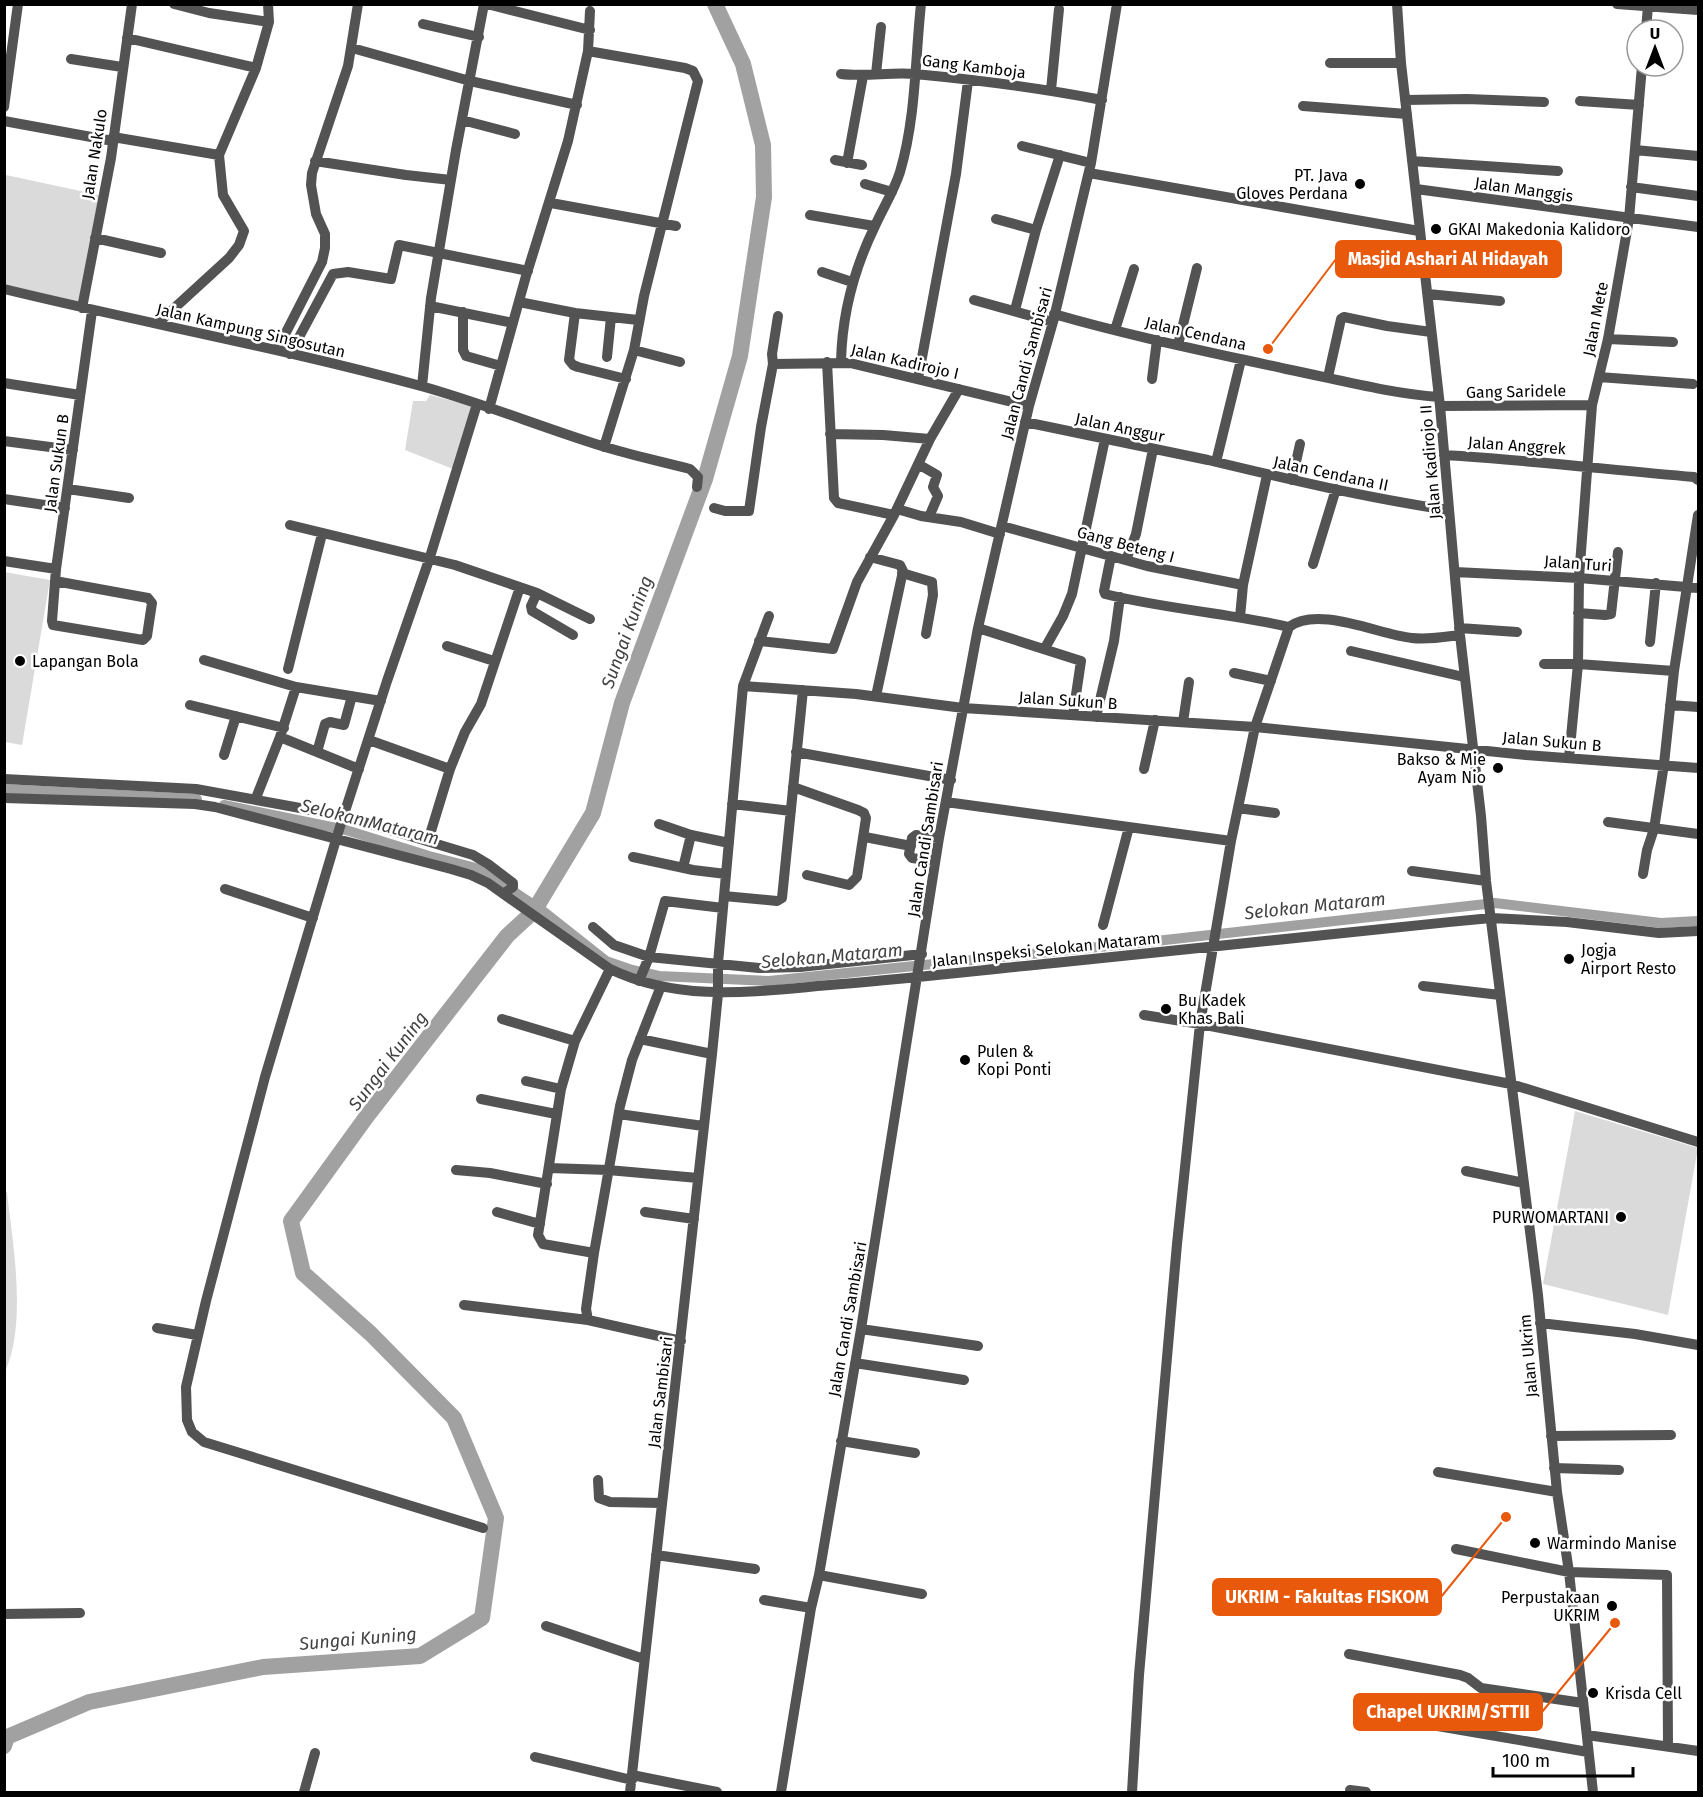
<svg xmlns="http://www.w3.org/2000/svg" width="1703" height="1797" font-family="'Fira Sans',sans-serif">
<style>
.green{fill:#dadada}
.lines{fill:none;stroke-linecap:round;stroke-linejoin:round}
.canal{stroke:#a1a1a1;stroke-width:10}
.river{stroke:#a1a1a1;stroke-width:16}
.minor{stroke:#535353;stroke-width:10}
.poi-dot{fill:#000;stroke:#fff;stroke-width:2}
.labels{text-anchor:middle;stroke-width:5;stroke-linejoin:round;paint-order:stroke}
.street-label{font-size:16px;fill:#000;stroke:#fff}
.poi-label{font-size:16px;fill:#000;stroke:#fff;text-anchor:start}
.water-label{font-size:18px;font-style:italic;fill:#424242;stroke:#fff}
.leader{fill:none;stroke:#e8590c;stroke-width:2}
.callout-dot{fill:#e8590c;stroke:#fff;stroke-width:2}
.callout{fill:#e8590c;stroke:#e8590c;stroke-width:2}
.callout-label{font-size:18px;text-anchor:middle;font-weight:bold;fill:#fff}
</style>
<rect width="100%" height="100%" fill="#fff"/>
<path class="green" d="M6 175 99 195 79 304 5 286 4 179Z
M430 395 472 406 453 469 405 450 413 401H426Z
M4 572 50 580 22 745 5 742Z
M1575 1111 1698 1148 1668 1315 1543 1284Z
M5 1192H7C13 1245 27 1323 5 1372Z"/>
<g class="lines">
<path class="canal" d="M4 789 197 799
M224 805 346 830 429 856 480 869 544 912 606 961 632 970 659 976 769 981 1156 941 1495 903 1661 923 1698 921"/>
<path class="river" d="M4 1746 7 1737 89 1702 263 1667 420 1656 482 1618 496 1518 454 1418 371 1334 303 1273 291 1221 367 1116 507 936 534 911 593 813 622 703 705 479 740 356 764 197 763 145 743 64 715 4"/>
<path class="minor" d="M174 4 209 13 269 22
M487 4 590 30
M1397 4 1401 63 1440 406 1460 635 1481 816 1486 881 1538 1295 1557 1492 1569 1572 1593 1792
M1617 4 1698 10
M423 24 479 37
M1646 30 1648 6
M127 38 256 68
M352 48 470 81 577 105
M588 51 685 68 693 71 698 81 644 296 634 350 604 447
M71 59 122 67
M1330 63H1401
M841 74C866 77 890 72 915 74 978 80 1041 88 1102 100
M876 74 881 27
M1051 90 1059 9
M1405 100 1467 99 1544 102
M1580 101 1639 105
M1303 106 1407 114
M4 107 18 4
M462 120 515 134
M4 121 113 141
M113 137 219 155
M1022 146 1091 163
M1635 150 1698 156
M835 160 862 165
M315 161 406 175 451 180
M1412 161 1558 171
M847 163 863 76
M1089 173 1419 231
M865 184 892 192
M1631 187 1698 196
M1416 189 1698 227
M551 203 676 226
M810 215 874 226
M996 219 1036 230 1060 155
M95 238 161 253
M822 272 852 282
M4 289C143 323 283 348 421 386 482 403 541 427 602 446 630 455 660 461 690 469L698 477 697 487
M1428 294 1500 301
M974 300 1053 322
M519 302 575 313 638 320
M430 306 513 323
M82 308 111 158 132 4
M1015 310 1036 230
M463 312V350L466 356 501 366
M575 313 569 360 573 365 578 367 626 379
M1054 314C1130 336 1209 352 1286 369 1336 379 1387 393 1439 397
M158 323 229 258 239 245 244 231 223 195 219 155 256 68 269 22 268 4
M1115 330 1134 269
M1608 339 1673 342
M1178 345 1197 268
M277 350 322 262 325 248V234L316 214 311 185 312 173 348 66 358 4
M634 350 680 362
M290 354 333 274 348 272 391 279 399 245 528 271
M607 357 611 317
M827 362 834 498 838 503 894 515
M841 362C842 314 854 269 875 226 883 208 894 191 900 172 916 118 915 60 921 4
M773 364 850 363 1029 406
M1328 377 1341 319 1344 317 1387 326 1431 332
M1599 377 1693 384
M918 379 956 174 968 81
M1152 379 1157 340
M4 383 80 395
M422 386 431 298 456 150 484 4
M477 404 429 560 387 681 338 833 265 1077 206 1301 186 1387 187 1420 192 1432 204 1442 483 1528
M1440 406 1592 405
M489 409 526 276 568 141 588 51 590 11
M1025 422C1086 435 1147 447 1208 460 1287 479 1367 498 1448 510
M830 434 883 435 930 439
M4 441 73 450
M1444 455C1528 460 1611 470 1694 477L1698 480
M1216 462 1241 360
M918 464 937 475 933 487 938 496 929 517
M1292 480 1300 444
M68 489 129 498
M4 499 65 508
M714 508 725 511H749L761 427 773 364 772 354 778 316
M897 509 921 516 961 522 1000 534
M290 525 455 565 537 593 590 619
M1002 526 1147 566 1243 585
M1111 556 1104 591 1105 594C1165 609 1228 613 1289 627
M870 557 900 565 903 571 876 696
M1126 560 1136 534 1153 449
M4 561 56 569 92 311
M1313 564 1336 489
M1455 572 1579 578 1698 588
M902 573 932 582 933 595 926 634
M55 581 148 598 152 603 147 636 143 640 53 625 52 621 56 569
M537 593 531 606 532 611 573 635
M1578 613 1605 615 1611 614 1618 552
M1240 617 1243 585 1267 475
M978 628 1081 661 1073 715
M1459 628 1517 632
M759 641 833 649 857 582 894 515 930 439 959 389
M1650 642 1656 583
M447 646 494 661
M1045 648 1063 616 1072 594 1105 439
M1351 651 1464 677
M204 660 296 687 381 701
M1544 664H1578L1674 671
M288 669 322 534
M1234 673 1271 681
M743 686 769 616
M296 687 280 737 359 769
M190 705 284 728
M1670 705 1698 707
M1096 717 1114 641 1120 597
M1183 722 1189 682
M369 740 450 769
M317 752 325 724 330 722 344 725 352 696
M796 752 951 780
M224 755 236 716
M1569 758 1578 664 1579 578 1592 405 1608 339 1629 219 1642 66
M1144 769 1155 720
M4 779 196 789 344 816 473 855 488 864 513 883V887L503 894
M793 787 858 810 864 813 866 818 857 877 849 885 807 875
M4 798 195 804 215 807 451 869 471 875 488 883 610 969C685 1005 763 990 842 984 913 978 983 970 1054 963 1199 947 1345 932 1491 918L1567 922 1659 933 1698 931
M256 798 280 737
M946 802 1231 841
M732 804 791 811
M1238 808 1275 813
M1608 822 1698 834
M659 824 691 835 729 843
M865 837 911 846
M428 841 450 769 465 732 481 704 520 587
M633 857 693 870 726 874
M935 861 912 858 909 854 912 838 916 835 939 838
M683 868 691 835
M1412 871 1486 881
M1643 874 1647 850 1654 829 1664 764 1674 671 1698 515
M225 889 313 918
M724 896 777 901 782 898 803 690
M1103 925 1129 827
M593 927 614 945 649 957 759 968 800 967 922 954
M639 981 649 957 665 901 723 908
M1423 986 1500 995
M1144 1015 1200 1024 1511 1084 1698 1142
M502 1019 575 1041
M640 1039 712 1054
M526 1081 561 1089
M481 1099 556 1114
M619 1114 703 1126
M549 1168 608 1170 698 1178
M456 1170 490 1173 547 1184
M1466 1171 1524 1183
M497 1212 540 1224
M645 1212 694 1219
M594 1253 543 1244 538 1235 561 1089 575 1041 610 969
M464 1305 588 1320 681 1341
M588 1320 586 1309 594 1253 620 1106 632 1060 661 986
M1540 1323 1635 1334 1698 1345
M157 1328 197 1335
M861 1329 978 1346
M855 1363 964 1380
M1551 1436 1671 1435
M841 1441 915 1453
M1554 1468 1619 1470
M1438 1472 1557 1492
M598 1480 599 1498 610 1502 662 1503
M1456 1549 1569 1572 1667 1575 1668 1745
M656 1555 755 1569
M819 1575 922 1594
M764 1600 811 1608
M4 1614 80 1613
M546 1626 644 1659
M1349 1654 1460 1675 1468 1678 1481 1688 1583 1703
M1426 1724 1588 1752
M1587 1735 1698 1751
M535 1757 632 1780
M632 1775 717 1792
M1350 1790 1366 1792
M304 1792 315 1753
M630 1792 712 1054 718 994V963L743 686 856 694 963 708 1255 727 1526 755 1698 768
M781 1792 811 1608 819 1575 861 1329 939 838 978 628 1029 406 1053 322 1091 163 1117 4
M1132 1792 1139 1675 1177 1244 1200 1024 1231 841 1255 727 1289 627C1318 605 1380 635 1412 638 1428 640 1444 637 1460 635"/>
</g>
<g class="poi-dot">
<circle cx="1360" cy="184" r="6"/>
<circle cx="1436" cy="229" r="6"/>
<circle cx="20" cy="661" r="6"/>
<circle cx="1498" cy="768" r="6"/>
<circle cx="1569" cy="959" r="6"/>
<circle cx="1166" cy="1009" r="6"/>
<circle cx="965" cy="1060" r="6"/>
<circle cx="1621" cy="1217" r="6"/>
<circle cx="1535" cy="1543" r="6"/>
<circle cx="1612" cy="1606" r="6"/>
<circle cx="1593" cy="1693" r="6"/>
</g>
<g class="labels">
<g class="street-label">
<text transform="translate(974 66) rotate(7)" y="6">Gang Kamboja</text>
<text transform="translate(94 154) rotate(-81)" y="6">Jalan Nakulo</text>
<text transform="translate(1524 189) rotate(8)" y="6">Jalan Manggis</text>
<text transform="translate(1595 319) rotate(-79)" y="6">Jalan Mete</text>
<text transform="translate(251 330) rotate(13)" y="6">Jalan Kampung Singosutan</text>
<text transform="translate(1196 333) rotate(13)" y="6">Jalan Cendana</text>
<text transform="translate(905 361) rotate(13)" y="6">Jalan Kadirojo I</text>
<text transform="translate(1026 363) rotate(-75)" y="6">Jalan Candi Sambisari</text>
<text transform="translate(1516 391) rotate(-1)" y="6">Gang Saridele</text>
<text transform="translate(1120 427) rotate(12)" y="6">Jalan Anggur</text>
<text transform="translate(1517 445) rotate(4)" y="6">Jalan Anggrek</text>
<text transform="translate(1430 462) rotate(-95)" y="6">Jalan Kadirojo II</text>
<text transform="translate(56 463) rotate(-82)" y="6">Jalan Sukun B</text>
<text transform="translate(1331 473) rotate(12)" y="6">Jalan Cendana II</text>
<text transform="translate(1126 544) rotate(15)" y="6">Gang Beteng I</text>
<text transform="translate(1578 563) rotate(4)" y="6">Jalan Turi</text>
<text transform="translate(1068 700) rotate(4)" y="6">Jalan Sukun B</text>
<text transform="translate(1552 741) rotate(5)" y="6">Jalan Sukun B</text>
<text transform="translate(925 839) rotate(-81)" y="6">Jalan Candi Sambisari</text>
<text transform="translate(1046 949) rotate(-6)" y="6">Jalan Inspeksi Selokan Mataram</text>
<text transform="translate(847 1319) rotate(-80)" y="6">Jalan Candi Sambisari</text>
<text transform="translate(1528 1356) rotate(-95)" y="6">Jalan Ukrim</text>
<text transform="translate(660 1392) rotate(-83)" y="6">Jalan Sambisari</text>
</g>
<g class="poi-label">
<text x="1348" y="181" text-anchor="end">PT. Java<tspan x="1348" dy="18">Gloves Perdana</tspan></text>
<text x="1448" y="235">GKAI Makedonia Kalidoro</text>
<text x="32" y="667">Lapangan Bola</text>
<text x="1486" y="765" text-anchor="end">Bakso &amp; Mie<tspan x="1486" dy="18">Ayam Nio</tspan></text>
<text x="1581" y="956">Jogja<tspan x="1581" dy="18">Airport Resto</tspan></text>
<text x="1178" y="1006">Bu Kadek<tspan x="1178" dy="18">Khas Bali</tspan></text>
<text x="977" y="1057">Pulen &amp;<tspan x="977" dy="18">Kopi Ponti</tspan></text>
<text x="1609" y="1223" text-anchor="end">PURWOMARTANI</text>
<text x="1547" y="1549">Warmindo Manise</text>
<text x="1600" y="1603" text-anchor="end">Perpustakaan<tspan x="1600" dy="18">UKRIM</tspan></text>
<text x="1605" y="1699">Krisda Cell</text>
</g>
<g class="water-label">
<text transform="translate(627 632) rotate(-70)" y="6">Sungai Kuning</text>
<text transform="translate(370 822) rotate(14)" y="6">Selokan Mataram</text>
<text transform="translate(1315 906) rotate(-6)" y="6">Selokan Mataram</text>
<text transform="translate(832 956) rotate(-5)" y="6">Selokan Mataram</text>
<text transform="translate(388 1061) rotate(-53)" y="6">Sungai Kuning</text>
<text transform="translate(358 1639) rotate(-5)" y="6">Sungai Kuning</text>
</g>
</g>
<path class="leader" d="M1268 349L1336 259M1506 1517L1441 1597M1615 1623L1542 1712"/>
<g class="callout-dot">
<circle cx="1268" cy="349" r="6"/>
<circle cx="1506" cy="1517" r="6"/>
<circle cx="1615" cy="1623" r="6"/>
</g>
<g class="callout">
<rect x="1336" y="241" width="225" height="36" rx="6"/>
<rect x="1213" y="1579" width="228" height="36" rx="6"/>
<rect x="1354" y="1694" width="188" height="36" rx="6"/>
</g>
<g class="callout-label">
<text x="1448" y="265">Masjid Ashari Al Hidayah</text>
<text x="1327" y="1603">UKRIM - Fakultas FISKOM</text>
<text x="1448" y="1718">Chapel UKRIM/STTII</text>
</g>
<rect width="1703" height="1797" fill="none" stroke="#000000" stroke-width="12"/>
<g transform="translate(1655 48)"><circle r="28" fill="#ffffff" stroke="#999999" stroke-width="1.5"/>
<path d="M0-4.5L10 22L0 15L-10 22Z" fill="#000000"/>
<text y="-9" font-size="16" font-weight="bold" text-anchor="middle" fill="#000000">U</text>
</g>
<path d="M1493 1767v9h140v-9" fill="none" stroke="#000000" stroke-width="3"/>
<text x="1502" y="1767" font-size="18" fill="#000000" stroke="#ffffff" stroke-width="4.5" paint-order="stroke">100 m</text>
</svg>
